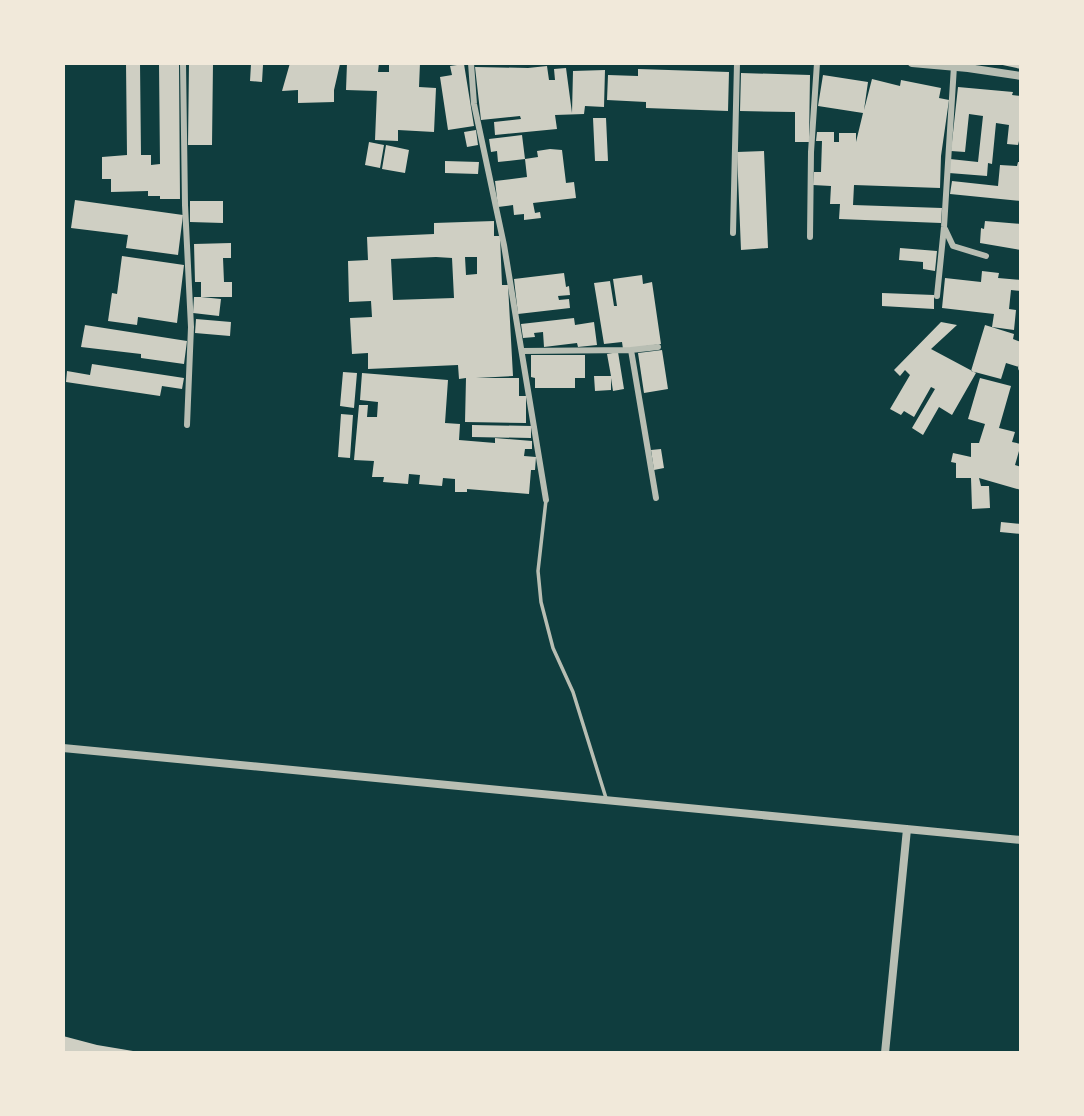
<svg xmlns="http://www.w3.org/2000/svg" width="1084" height="1116" font-family="Arial,sans-serif">
<style>
.building{fill:#cfcfc3;fill-rule:evenodd}
.lines{fill:none;stroke-linecap:round;stroke-linejoin:round}
.service{stroke:#b8beb3;stroke-width:3.5}
.minor{stroke:#b8beb3;stroke-width:6}
.tertiary{stroke:#b8beb3;stroke-width:8}
</style>
<rect width="100%" height="100%" fill="#0f3d3e"/>
<path class="building" d="M126 63H140L141 155H151V165L160 164 159 63H179L180 199H160V196H148V191L111 192V179H102V157L127 155Z
M189 63H213L212 145H188Z
M290 63 340 64 334 90V102L298 103V90L282 91Z
M347 63H379L378 72H389V63H420L419 87 436 88 434 132 398 130V141L375 140 377 91 346 90Z
M998 63H1021V69L998 64Z
M251 64 263 65 262 82 250 81Z
M464 64 474 126 448 130 440 77 452 75 450 66Z
M547 66 549 80H555L554 69 566 68 572 113 573 71 605 70 604 107 585 106 584 114 555 115 557 129 495 135 494 122 521 119 520 116 481 120 475 67 528 68Z
M638 69 729 72 728 111 646 108V102L607 100 608 75 638 76Z
M741 73 810 75 809 142H795V112L740 111Z
M823 75 868 82 864 110 872 79 900 86 901 80 941 88 939 98 949 100 941 156 940 188 854 185 853 205 942 208 941 223 839 219 840 204H830L831 186 813 185 814 172H821L822 141H816L817 132H834V142H839V133H856V142L863 113 818 106Z
M958 87 1013 92 1012 95 1021 96V141H1019L1018 145 1007 144 1009 125 996 123 992 164 988 163 987 176 949 173 950 159 978 162 983 116 969 114 965 152 951 151Z
M593 118H606L608 161H595Z
M476 130 478 145 467 147 464 132Z
M522 135 525 159 498 162 497 151 491 152 489 139Z
M369 142 384 145 380 168 365 165Z
M386 145 409 150 405 173 382 169Z
M550 149 562 150 566 183 574 182 576 198 533 203 535 213 540 212 541 218 524 220V214L514 215 513 205 498 207 495 181 527 177 525 159 538 157 537 151Z
M764 151 768 248 741 250 737 152Z
M445 161 479 162 478 174 445 173Z
M1018 162H1021V201L950 194 952 181 998 186 1000 165 1017 166Z
M75 200 183 215 178 255 126 248 128 235 71 228Z
M190 201H223V223L190 222Z
M494 221V236H500L502 285H508L513 376 476 378H519V396H526V423L465 422 466 378 459 379 458 365 368 369V353L352 354 350 318 372 317 371 301 349 302 348 261 368 260 367 237 434 234V223ZM436 257 452 258 454 298 393 300 391 259ZM465 257H477V274L466 275Z
M985 221 1021 224V250L980 243 981 228 984 229Z
M231 243V258H223L224 282H232V297H201L221 299 219 316 193 313 194 297H201V282H195L194 244Z
M900 248 937 251 935 271 923 269V262L899 260Z
M122 256 184 265 177 323 138 317 137 325 108 321 112 293 117 294Z
M982 271 999 273 998 278 1021 280V291L1011 290 1009 309 1016 310 1014 330 992 327 994 314 942 308 945 278 981 282Z
M564 273 566 287 569 286 570 295 558 296 559 300 569 299 570 308 518 314 514 279Z
M642 275 643 284 652 282 661 344 623 349 622 342 604 344 594 283 610 281 614 306H617L613 279Z
M882 293 934 295V309L882 306Z
M574 318 575 325 594 322 597 345 578 347 577 343 544 347 543 332 534 333 535 337 523 338 521 324Z
M196 319 231 322 230 336 195 333Z
M941 322 957 325 931 349 976 373 952 415 939 407 923 435 912 428 935 389 931 387 914 417 904 411 901 415 890 409 910 375 905 370 900 376 894 370Z
M85 325 187 341 184 364 141 358V354L81 347Z
M985 325 1014 334 1013 339 1021 342 1019 367 1006 363 1001 379 971 371Z
M662 350 668 389 644 393 638 353Z
M618 352 624 389 613 391 611 378V390L595 391 594 376H611L607 354Z
M531 355H585V378H575V388H535V378L531 377Z
M92 364 184 378 182 389 162 386 160 396 66 382 67 371 90 375Z
M343 372 357 373 354 408 340 406Z
M362 373 448 380 445 423 460 424 459 440 495 443V438L532 441V449H525L524 456 536 457 535 470H531L529 494 467 489V492H455V479L443 478 442 486 419 484 420 475 409 474 408 484 383 482 384 477H372L374 461 354 460 359 405H368L367 417H377L378 402 360 400Z
M980 378 1011 386 999 428 1015 432 1012 442 1021 444 1015 465 1021 467V490L979 478 981 486H989L990 508 972 509 971 478H956V463L951 462 953 453 971 457V443H979L985 424 968 419Z
M341 414 353 415 350 458 338 457Z
M472 425 531 426V438L472 437Z
M661 449 664 468 654 470 651 450Z
M1001 522 1021 524V534L1000 532Z
M63 1036 97 1045 145 1053H63Z"/>
<g class="lines">
<path class="service" d="M546 500 538 571 541 602 553 648 573 692 606 798"/>
<path class="minor" d="M183 63 185 205 191 327 187 425
M471 63 474 104 504 245 546 500
M945 229 953 246 986 256
M733 233 737 63
M810 237 811 152 817 63
M937 296 944 227 954 66
M631 350 656 498
M522 351 631 350 658 347
M1021 368V367"/>
<path class="tertiary" d="M912 63 968 68 1021 76
M63 748 1021 840
M885 1053 907 829"/>
</g>
<rect width="1084" height="1116" fill="none" stroke="#f1e9da" stroke-width="130"/>
</svg>
